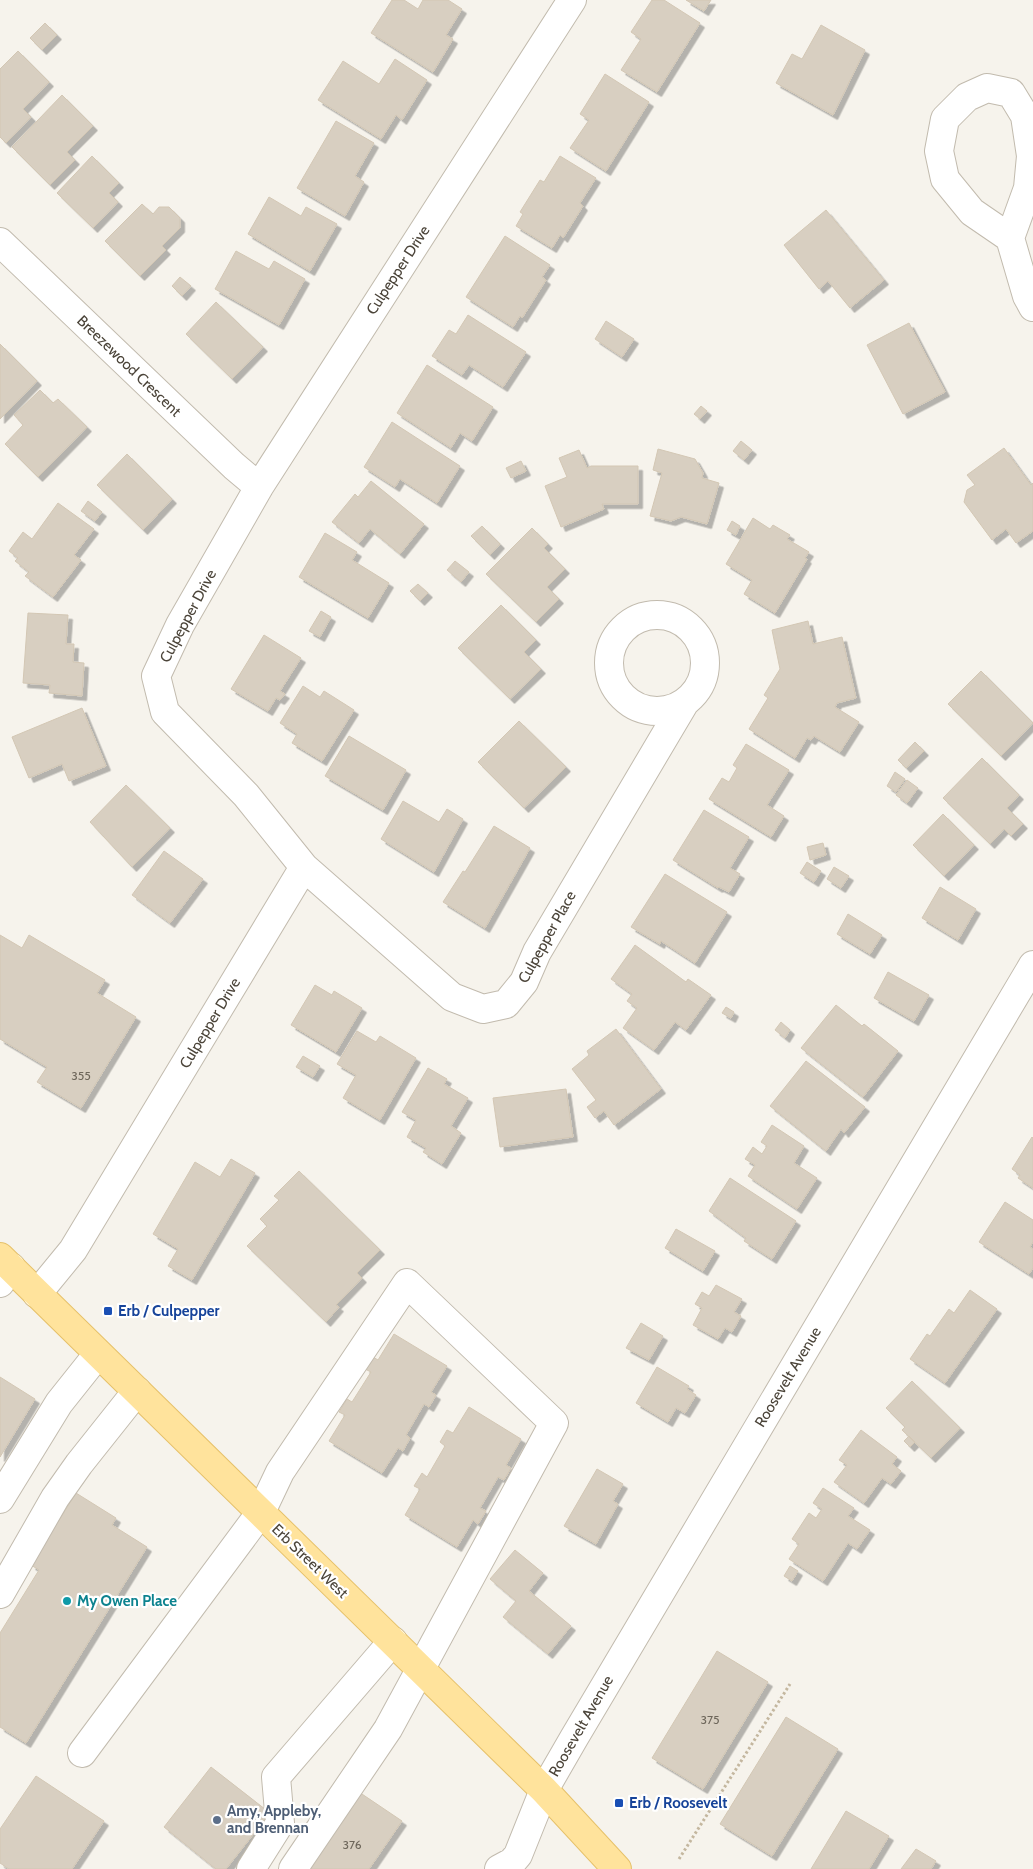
<svg xmlns="http://www.w3.org/2000/svg" width="1033" height="1869" font-family="Cabin,sans-serif">
<style>
.building{fill:#d8cfc1;stroke:#d3c7b4;filter:url(#shadow)}
.lines{fill:none;stroke-linecap:round;stroke-linejoin:round}
.minor-casing{stroke:#c2bbae;stroke-width:30}
.major-casing{stroke:#e6c16a;stroke-width:30}
.path{stroke:#c4b79f;stroke-width:3;stroke-dasharray:2.5 2.5;stroke-linecap:butt}
.minor{stroke:#fff;stroke-width:28}
.major{stroke:#ffe39c;stroke-width:28}
.transit-dot{fill:#1a4fb4;stroke:#fff;stroke-width:2}
.culture-dot{fill:#0f9aa8;stroke:#fff;stroke-width:2}
.service-dot{fill:#5c6f8a;stroke:#fff;stroke-width:2}
.labels{text-anchor:middle;stroke-width:4.5;stroke-linejoin:round;paint-order:stroke}
.number-label{font-size:12px;fill:#6e675b}
.street-label{font-size:15px;fill:#4b4439;stroke:#fff}
.transit-label{font-size:15px;font-weight:bold;fill:#164399;stroke:#fff;text-anchor:start}
.culture-label{font-size:15px;font-weight:bold;fill:#0d838f;stroke:#fff;text-anchor:start}
.service-label{font-size:15px;font-weight:bold;fill:#4e5e75;stroke:#fff;text-anchor:start}
</style>
<defs>
<filter id="shadow"><feDropShadow dx="4.5" dy="4.5" stdDeviation="0" flood-color="#0004"/></filter>
</defs>
<rect width="100%" height="100%" fill="#f6f3ec"/>
<path class="building" d="M392 0H404L418 9 423 0H448L462 9 446 35 453 39 433 72 371 33Z
M652 0H664L700 23 657 92 621 70 641 39 631 32Z
M686 0H711L704 11Z
M45 23 57 35 42 50 30 38Z
M821 25 865 50 833 115 776 83 792 54 802 59Z
M18 51 49 82 23 109 31 117 6 143 0 137V69Z
M395 59 427 80 402 120 396 115 381 139 318 100 343 61 379 84Z
M605 74 649 102 606 171 570 148 589 120 580 114Z
M62 95 93 126 67 152 75 160 50 185 12 147Z
M336 121 374 143 355 176 364 182 345 216 297 188Z
M92 156 119 183 109 193 118 202 93 228 57 193Z
M560 156 596 178 580 203 583 206 563 238 560 235 552 248 516 226 523 214 520 212 540 180 544 182Z
M269 197 301 216 306 207 337 224 310 271 248 234Z
M142 204 153 214 159 207H169L180 218V228L162 246 166 250 140 276 105 241Z
M826 210 884 280 850 308 828 281 819 289 784 245Z
M505 236 550 265 542 277 546 280 522 318 520 316 513 327 466 297Z
M236 251 269 269 274 261 305 279 279 325 215 289Z
M180 277 191 286 182 296 172 286Z
M216 302 263 347 232 379 186 334Z
M468 315 526 352 503 387 469 365 462 375 432 356 449 330 456 334Z
M606 321 634 339 622 357 595 339Z
M909 323 945 392 903 414 867 345Z
M0 344 37 381 0 419Z
M427 365 493 407 472 441 460 433 451 448 397 413Z
M40 390 53 403 58 399 87 427 38 477 5 444 23 425 14 415Z
M701 406 707 411 700 419 694 414Z
M392 422 460 466 437 503 400 479 395 487 364 467Z
M741 441 752 450 744 460 733 451Z
M1004 448 1031 485 1033 483V531L1016 543 1006 529 992 540 964 502 967 490 975 485 967 475Z
M658 449 695 459 703 473 702 478 719 483 707 524 681 517 671 521 650 516 662 473 653 470Z
M579 450 587 468 591 466H638V504H602L604 509 561 527 545 486 567 477 559 458Z
M127 454 172 499 143 530 97 485Z
M521 461 526 471 511 478 506 468Z
M371 481 424 524 400 554 370 529 359 543 332 522 355 494 358 497Z
M88 501 102 512 95 521 81 511Z
M58 503 94 529 74 555 81 560 53 597 25 576 29 572 15 561 18 558 9 551 23 532 32 539Z
M753 518 770 529 773 525 790 535 787 539 809 552 805 558 807 559 775 613 744 594 752 580 726 564Z
M732 521 740 526 736 535 727 530Z
M482 526 500 544 490 555 471 536Z
M532 528 548 544 544 548 565 569 547 587 559 599 536 622 486 574Z
M325 533 357 552 352 560 389 583 368 618 299 577Z
M455 561 469 572 461 582 447 570Z
M418 584 428 593 420 601 410 591Z
M501 605 536 640 524 652 541 669 510 699 458 648Z
M321 611 331 617 320 637 309 631Z
M28 613 68 615 66 644H74L73 662 84 663 82 696 49 693 50 685 23 683Z
M808 621 813 644 842 637 856 698 837 703 835 707 859 722 840 752 814 736 811 740 807 738 795 758 749 729 768 698 764 695 780 669 772 630Z
M264 635 301 658 280 691 285 694 280 700 276 698 268 711 231 689Z
M981 671 1033 723 1001 756 948 704Z
M303 686 320 697 324 691 354 710 322 761 292 743 297 734 280 723Z
M82 708 106 766 69 781 62 764 29 778 12 737Z
M519 721 566 767 524 808 478 762Z
M349 736 406 770 383 810 325 776Z
M915 742 924 751 906 768 898 760Z
M746 744 789 770 767 805 784 816 771 837 709 799 722 778 729 782 737 768 733 765Z
M982 758 1019 795 1007 808 1023 824 1011 836 1004 829 990 844 943 798Z
M895 772 905 779 896 792 887 786Z
M907 780 918 788 907 803 896 795Z
M126 785 170 828 132 867 90 822Z
M403 801 439 822 447 809 463 819 434 872 381 839Z
M704 810 749 837 730 868 740 874 729 892 719 887 718 888 673 860Z
M943 814 974 845 944 876 913 845Z
M494 826 530 848 485 928 443 902 463 871 465 872Z
M823 843 826 855 810 860 807 847Z
M164 851 203 879 170 923 132 895Z
M807 862 821 871 814 882 800 873Z
M834 867 849 876 841 888 827 879Z
M665 874 727 912 695 963 661 941 660 944 631 927Z
M940 887 976 909 958 940 922 918Z
M848 914 882 935 870 954 837 934Z
M0 935 22 948 29 935 105 980 97 993 136 1017 81 1108 37 1082 47 1067 0 1039Z
M635 945 686 982 688 979 711 995 686 1030 675 1022 654 1050 623 1028 637 1008 627 1001 632 994 611 979Z
M888 972 929 995 914 1021 874 998Z
M315 985 332 995 334 991 362 1008 336 1052 291 1025Z
M836 1005 862 1026 864 1024 898 1051 863 1097 801 1048Z
M726 1007 734 1012 731 1018 722 1013Z
M781 1022 790 1030 785 1038 775 1030Z
M616 1029 661 1089 614 1125 604 1111 595 1118 587 1107 596 1100 572 1069 589 1055 587 1051Z
M357 1031 376 1042 380 1036 416 1058 380 1120 343 1098 356 1075 337 1064Z
M303 1056 320 1066 313 1077 296 1067Z
M806 1061 865 1107 844 1133 841 1129 826 1151 770 1106Z
M428 1068 447 1079 444 1084 468 1098 451 1126 461 1133 442 1164 423 1152 426 1148 407 1137 416 1120 402 1112Z
M566 1089 573 1137 500 1147 493 1098Z
M772 1125 804 1146 794 1163 817 1178 797 1209 748 1176 755 1165 745 1159 753 1147 762 1154 767 1146 761 1142Z
M1032 1137 1033 1138V1188L1018 1178 1020 1175 1012 1169Z
M231 1159 255 1173 192 1280 168 1266 178 1249 153 1234 195 1162 220 1177Z
M299 1171 380 1250 357 1273 362 1278 336 1305 339 1307 326 1322 247 1246 267 1226 260 1219 279 1200 274 1196Z
M730 1178 796 1221 772 1259 744 1241 746 1238 709 1211Z
M1005 1202 1033 1220V1242L1030 1247 1033 1249V1268L1029 1274 979 1242Z
M676 1229 715 1251 703 1271 665 1248Z
M716 1285 742 1299 734 1312 741 1316 732 1332 725 1328 718 1339 693 1325 702 1308 695 1304 702 1292 709 1296Z
M970 1290 997 1309 945 1383 910 1359 927 1334 930 1336 949 1309 954 1313Z
M641 1323 663 1336 649 1360 626 1348Z
M394 1334 447 1366 431 1392 436 1395 429 1407 424 1404 406 1435 410 1438 403 1451 398 1448 382 1473 329 1441 345 1415 339 1412 347 1399 352 1402 371 1372 365 1369 373 1357 378 1360Z
M657 1367 689 1386 687 1389 696 1395 685 1413 676 1408 668 1422 636 1403Z
M0 1377 35 1399 0 1457Z
M912 1381 960 1428 931 1458 902 1430 905 1427 886 1408Z
M469 1407 521 1439 506 1465 511 1468 504 1480 498 1477 480 1508 486 1511 478 1524 473 1520 457 1547 405 1515 420 1489 414 1486 422 1473 427 1477 445 1446 440 1442 447 1430 453 1433Z
M861 1430 897 1457 892 1464 901 1471 891 1484 882 1478 864 1503 834 1482 847 1465 839 1460Z
M909 1436 915 1442 910 1447 904 1441Z
M597 1469 623 1484 613 1501 618 1504 596 1544 564 1526Z
M823 1488 854 1508 848 1516 870 1530 857 1549 848 1543 823 1581 789 1559 799 1544 792 1539 809 1513 816 1518 822 1509 813 1503Z
M76 1493 116 1518 112 1525 147 1547 26 1743 0 1727V1633L39 1570 31 1565Z
M515 1550 543 1573 529 1591 571 1626 548 1654 503 1617 516 1601 490 1579Z
M790 1566 798 1571 792 1581 784 1576Z
M717 1651 768 1682 703 1789 652 1758Z
M786 1717 838 1749 772 1856 720 1824Z
M211 1767 270 1813 226 1869H216L164 1827Z
M36 1776 104 1821 72 1869H9L0 1863V1829Z
M356 1790 402 1821 369 1869H303Z
M846 1811 889 1836 869 1869H811Z
M916 1849 936 1861 931 1869H901Z"/>
<g class="lines">
<defs>
<path id="minor" d="M572 0 259 487 180 625 156 676 165 712 246 795 304 867 452 997 483 1009 506 1004 524 982 537 952 685 702
M1010 238 972 212 945 179 939 151 945 119 967 97 987 88 1011 93 1025 116 1031 156 1028 188 1010 238 1027 296 1033 307
M0 242 234 466 259 487
M609 663a48 48 0 1 1 96 0a48 48 0 1 1-96 0Z
M0 1283 11 1267
M37 1294 73 1250 304 867
M0 1499 59 1403 98 1354
M0 1594 55 1498 79 1464 137 1391
M82 1753 261 1512 280 1472 407 1283 554 1423 388 1729 293 1869
M251 1869 280 1823 276 1777 393 1641
M499 1869 512 1862 518 1855 544 1790 574 1738 1033 965"/>
<path id="major" d="M0 1257 544 1790 617 1869"/>
</defs>
<use href="#minor" class="minor-casing"/>
<use href="#major" class="major-casing"/>
<path class="path" d="M679 1859 790 1684"/>
<use href="#minor" class="minor"/>
<use href="#major" class="major"/>
</g>
<g class="transit-dot">
<rect x="103" y="1306" width="10" height="10" rx="2.5"/>
<rect x="614" y="1798" width="10" height="10" rx="2.5"/>
</g>
<circle class="culture-dot" cx="67" cy="1601" r="5"/>
<circle class="service-dot" cx="217" cy="1820" r="5"/>
<g class="labels">
<g class="number-label">
<text x="81" y="1080">355</text>
<text x="710" y="1724">375</text>
<text x="352" y="1849">376</text>
</g>
<g class="street-label">
<text transform="translate(398 270) rotate(-57)" y="5">Culpepper Drive</text>
<text transform="translate(129 366) rotate(44)" y="5">Breezewood Crescent</text>
<text transform="translate(188 616) rotate(-62)" y="5">Culpepper Drive</text>
<text transform="translate(547 937) rotate(-61)" y="5">Culpepper Place</text>
<text transform="translate(210 1023) rotate(-59)" y="5">Culpepper Drive</text>
<text transform="translate(788 1377) rotate(-59)" y="5">Roosevelt Avenue</text>
<text transform="translate(310 1561) rotate(44)" y="5">Erb Street West</text>
<text transform="translate(581 1726) rotate(-60)" y="5">Roosevelt Avenue</text>
</g>
<g class="transit-label">
<text x="118" y="1316">Erb / Culpepper</text>
<text x="629" y="1808">Erb / Roosevelt</text>
</g>
<g class="culture-label">
<text x="77" y="1606">My Owen Place</text>
</g>
<g class="service-label">
<text x="227" y="1816">Amy, Appleby,<tspan x="227" dy="17">and Brennan</tspan></text>
</g>
</g>
</svg>
